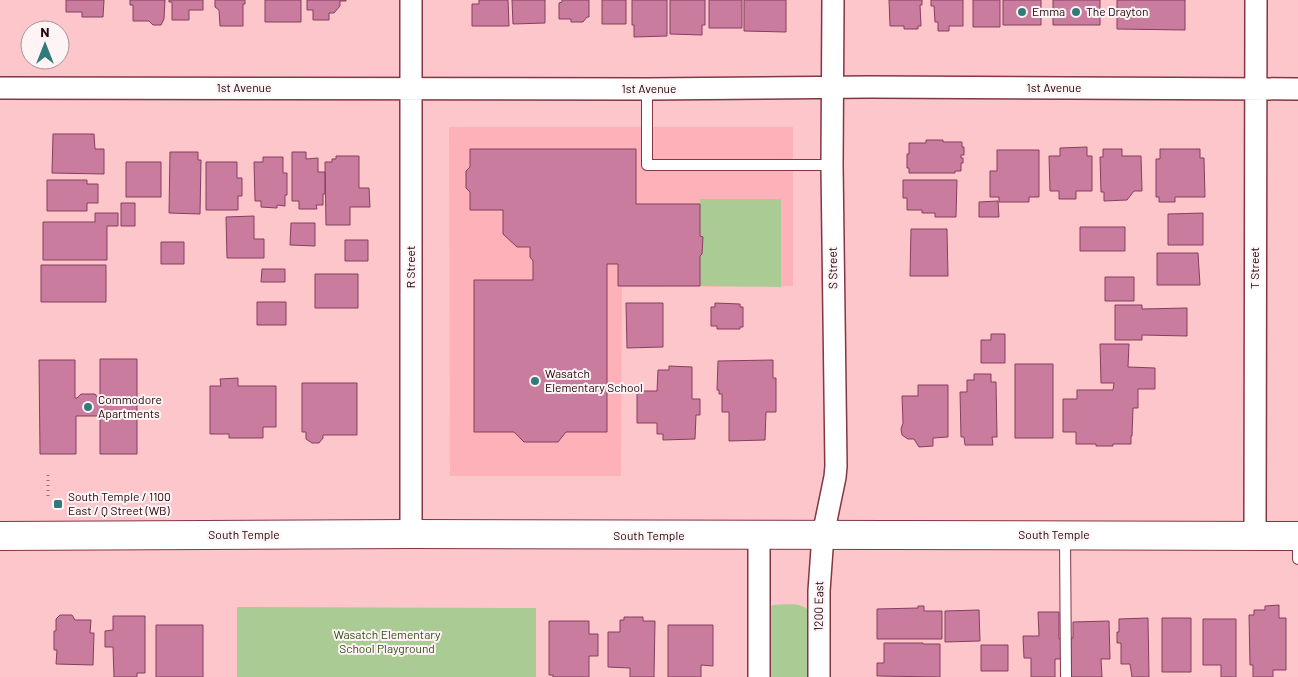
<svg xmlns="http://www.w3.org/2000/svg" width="1298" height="677" font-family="Barlow,sans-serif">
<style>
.built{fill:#ffb1b9}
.green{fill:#aacb93}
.building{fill:#c97c9d;stroke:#853f5f}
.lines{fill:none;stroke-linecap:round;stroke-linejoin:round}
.lane-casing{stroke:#823743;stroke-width:12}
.street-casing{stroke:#823743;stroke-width:24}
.secondary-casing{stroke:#823743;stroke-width:30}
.path{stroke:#996e72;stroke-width:3;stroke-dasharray:1 4;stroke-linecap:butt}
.lane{stroke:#fff;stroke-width:10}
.street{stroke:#fff;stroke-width:21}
.secondary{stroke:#fff;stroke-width:28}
.poi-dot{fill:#327b78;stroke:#fef4f5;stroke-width:2}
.labels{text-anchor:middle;stroke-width:4;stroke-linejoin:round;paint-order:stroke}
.poi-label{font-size:12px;fill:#23050a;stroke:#fef4f5;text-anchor:start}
.street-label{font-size:12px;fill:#23050a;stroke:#fef4f5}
.park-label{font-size:12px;fill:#324f15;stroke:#fef4f5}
</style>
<rect width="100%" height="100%" fill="#fcc6ca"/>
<path class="built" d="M449 127H793V286L622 287 621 476H450Z"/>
<path class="green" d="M700 199H781V287L700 286V256L702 254 703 237 700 236Z
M773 605C784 605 803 601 809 612V677H766L768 607Z
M237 607 536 608V677H237Z"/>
<path class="building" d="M66 0H104L103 17H82V12H66Z
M130 0H165L164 19 161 25H153L149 21H133V5H130Z
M169 0H203V10H189V20H172V2H169Z
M215 0H245V4H243V26H220L219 10 215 7Z
M265 0H301V22H265Z
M307 0H346V1H340V6L334 13H329V20H313V10H307Z
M479 0H508L509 26H472V4H479Z
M512 0H545V23L513 24Z
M562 0H589V17H587L583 22H571V19H559V3L562 2Z
M602 0H626V24H602Z
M632 0H667V36L634 37V25H632Z
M670 0H705V25H702V35L670 34Z
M709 0H742V28H709Z
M744 0H786V32L744 31Z
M889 0H922V5H920L921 26H918V29H904V26H890Z
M931 0H963V26H949V31H938V22H935L934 6H931Z
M973 0H1000V27H973Z
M1003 0H1041V25H1003Z
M1053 0H1100V25H1053Z
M1117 0H1185V30L1117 29Z
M53 134H94L95 149H104V174L52 173Z
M926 140H943V142H962V147H964V155H961V158H963V163H961V171H955V173H909V168H907V154H909V143H926Z
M1087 147V156H1092V191H1076V199H1059V191H1050L1049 156H1060V148Z
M470 149H636V204H700V236L703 237 702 254 700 256V286H618V264H607V432H566L558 442H524L514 432H474V280H533V261L530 257V247H517L503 234V210H470V192L466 188V171L470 167Z
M1103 149H1122V156H1141L1142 191H1134L1127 200 1104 201V192H1101L1100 157H1103Z
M1160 149H1200V158H1204L1205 197H1175V202H1159V197H1156V159H1160Z
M997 150H1039V197H1029V202H999V197H990V171H997Z
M170 152H198V160H201L200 214 169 213Z
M292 152H306V159L318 158V172H325V194H323V205H316L317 209H299V201H292Z
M336 156H359V188H369L370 207H350V225H326L325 162H332V159H336Z
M263 157H283V173H287V195H285V206L277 205V208L261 207V201H255L254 162H263Z
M126 162H161V197H126Z
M206 162H237V178H242V196H238V210H206Z
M47 180H87V184H98V203H87V211H47Z
M903 180H957L956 217H935V213H922V210H907V198H903Z
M998 201 999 217H979V202Z
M121 203H135V226H121Z
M95 213H118V226H107V260H43V222H95Z
M1203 213V245H1168V214Z
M254 216V239H264V258H227L226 217Z
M291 223H315V246L290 245Z
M1080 227H1125V251H1080Z
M911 229H947L948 276H910Z
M345 240H368V261H345Z
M161 242H184V264H161Z
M1157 253H1198L1200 285H1157Z
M41 265H106V302H41Z
M262 269H285V282H261Z
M315 274H358V308H315Z
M1105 277H1134V301H1105Z
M257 302H286V325H257Z
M626 303H663V347L627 348Z
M715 303 740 304V307H743V327H740V329H717V326H711V307H715Z
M1115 305H1142V309L1187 308V336L1142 335V340H1115Z
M991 334H1005V363H981V340H991Z
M1100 344H1129L1128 367 1155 368V389H1138V408H1133L1132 436H1131V444H1113V446H1096V444H1076V432H1063V399H1077V390H1113L1114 383H1101Z
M100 359H137V454H100V416H76V454H40L39 360H75V398H77L81 394H95L98 398H100Z
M773 360V378H776V412H766L765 440 729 441V412H722V394H719V390H717L718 361Z
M1015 364H1053V438H1015Z
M669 366 692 367V399H700V415H696L695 439 663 440V434H657V423H637V391H657L658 370H669Z
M974 374H991V382H996L997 437H992L993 445H965L964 437H961L960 392H967V380H974Z
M238 378V386H276V427H263V438H229V434H210V386H221L220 379Z
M302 383H357V435H323V438L319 443H312L306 439V432H302Z
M918 385H948V437L933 438V446L919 447 914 439H908L902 435 901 429 903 423 902 396H918Z
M1279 605V618H1286V670H1273V677H1253V665H1250L1249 615H1254V610H1265V606Z
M918 606H924V611H942V639H877V609L918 608Z
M979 610 980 641 945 642V611Z
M1038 612H1059V639H1064V659H1055V677H1031V658H1024L1023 636H1039Z
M60 615H72L75 620H91L90 633H94L93 665 56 664 57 650H54V631H56V619Z
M113 616H145V673H137V677H114L113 647H105V631L113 630Z
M624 617H643V621H655L654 677H630V668L608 667V632H620V620H624Z
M1148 618 1149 677H1132L1130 664H1121V643H1117V632H1119V619Z
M1162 618H1191V672H1162Z
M1203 619H1236V677H1221V665H1203Z
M549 621H589V634H598V656H589V677H553V675H549Z
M1109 621 1110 659H1101L1102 677H1069V638H1073V622Z
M156 625H203V677H156Z
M668 625H713V666L701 665V677H668Z
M884 643H923V644H940V677L877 676V663H884Z
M981 645H1008V671H981Z"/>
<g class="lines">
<defs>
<path id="lane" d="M647 89V165H832
M1065 536 1066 677
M1298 537V559"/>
<path id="street" d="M0 88 647 89 869 87 1298 89
M411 534V0
M759 536V677
M1255 536 1256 0
M819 677V591L823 535 835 477 836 466 832 165 833 0"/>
<path id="secondary" d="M0 536 411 534 1298 536"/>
</defs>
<use href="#lane" class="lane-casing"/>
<use href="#street" class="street-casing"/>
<use href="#secondary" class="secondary-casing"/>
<path class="path" d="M48 475V497"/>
<use href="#lane" class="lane"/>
<use href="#street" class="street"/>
<use href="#secondary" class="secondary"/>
</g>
<g class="poi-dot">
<circle cx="1022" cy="12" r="5"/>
<circle cx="1076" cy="12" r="5"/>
<circle cx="535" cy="381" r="5"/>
<circle cx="88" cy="407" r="5"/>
<rect x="53" y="499" width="10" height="10" rx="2.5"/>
</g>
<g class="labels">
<g class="poi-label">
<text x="1032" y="16">Emma</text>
<text x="1086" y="16">The Drayton</text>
<text x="545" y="378">Wasatch<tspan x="545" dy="14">Elementary School</tspan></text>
<text x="98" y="404">Commodore<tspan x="98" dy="14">Apartments</tspan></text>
<text x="68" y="501">South Temple / 1100<tspan x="68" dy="14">East / Q Street (WB)</tspan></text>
</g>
<g class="street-label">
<text x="244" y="92">1st Avenue</text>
<text x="1054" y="92">1st Avenue</text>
<text x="649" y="93">1st Avenue</text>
<text transform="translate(411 267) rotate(-90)" y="4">R Street</text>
<text transform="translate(833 268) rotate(-91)" y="4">S Street</text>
<text transform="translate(1255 268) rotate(-90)" y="4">T Street</text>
<text x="244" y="539">South Temple</text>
<text x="1054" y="539">South Temple</text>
<text x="649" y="540">South Temple</text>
<text transform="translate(819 606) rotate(-89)" y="4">1200 East</text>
</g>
<g class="park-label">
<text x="387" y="639">Wasatch Elementary<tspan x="387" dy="14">School Playground</tspan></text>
</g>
</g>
<g transform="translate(45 45)"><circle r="24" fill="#fef4f5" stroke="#a69497"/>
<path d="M0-4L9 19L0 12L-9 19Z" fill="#327b78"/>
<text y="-8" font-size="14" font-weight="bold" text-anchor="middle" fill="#23050a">N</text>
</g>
</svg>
